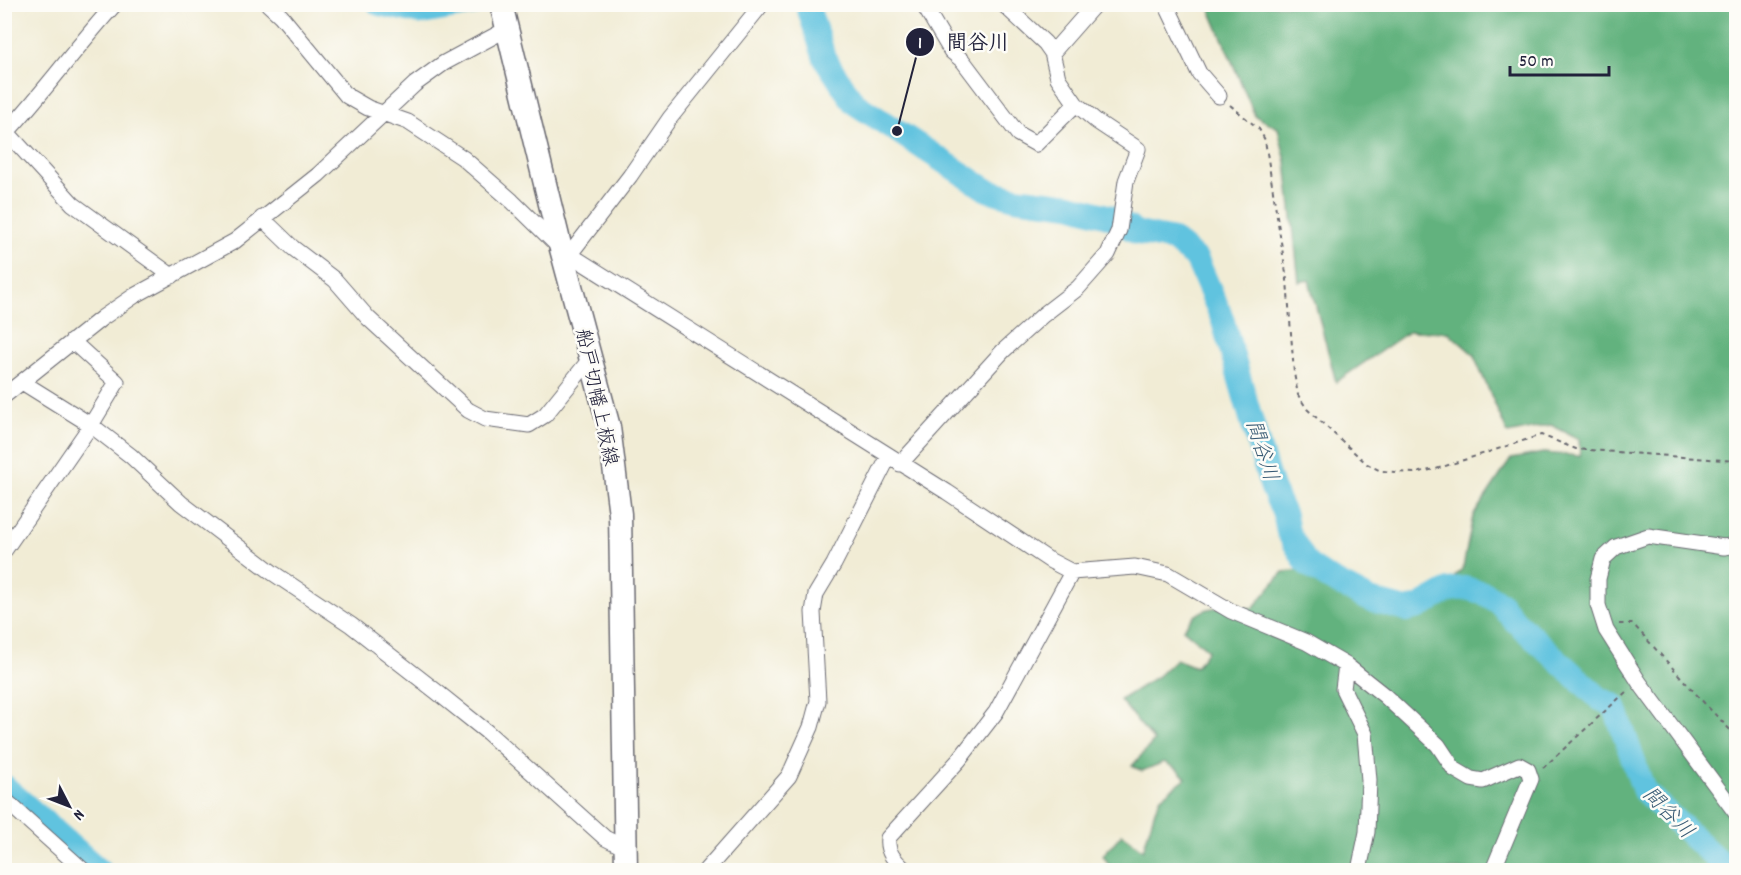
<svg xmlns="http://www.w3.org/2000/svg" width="1741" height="875" font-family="Dekko,'Klee One',sans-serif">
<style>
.forest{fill:#62b27e;stroke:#426a5c;stroke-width:1.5}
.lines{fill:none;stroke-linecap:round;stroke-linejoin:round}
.river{stroke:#61c3df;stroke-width:24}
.street-casing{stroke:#6a6971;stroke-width:17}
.secondary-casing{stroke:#6a6971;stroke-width:25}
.path{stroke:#6a6971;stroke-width:2;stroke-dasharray:4.5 4.5;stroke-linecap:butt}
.street{stroke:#fff;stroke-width:15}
.secondary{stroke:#fff;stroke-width:22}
.labels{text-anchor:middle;stroke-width:5;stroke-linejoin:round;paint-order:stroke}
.street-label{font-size:20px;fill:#22223b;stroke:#fdfcf7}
.water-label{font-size:21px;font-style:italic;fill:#385a74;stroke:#fdfcf7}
.leader{fill:none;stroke:#22223b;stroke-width:2}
.callout-dot{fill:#22223b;stroke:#fdfcf7;stroke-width:2}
.mark-label{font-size:18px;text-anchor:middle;font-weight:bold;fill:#fff}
.callout-label{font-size:21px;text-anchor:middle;font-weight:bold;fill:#22223b;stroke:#fdfcf7;stroke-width:5;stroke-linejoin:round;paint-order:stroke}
</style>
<rect width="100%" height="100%" fill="#fdfcf7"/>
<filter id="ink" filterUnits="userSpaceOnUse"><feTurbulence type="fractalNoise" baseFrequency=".0167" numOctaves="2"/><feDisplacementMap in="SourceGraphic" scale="12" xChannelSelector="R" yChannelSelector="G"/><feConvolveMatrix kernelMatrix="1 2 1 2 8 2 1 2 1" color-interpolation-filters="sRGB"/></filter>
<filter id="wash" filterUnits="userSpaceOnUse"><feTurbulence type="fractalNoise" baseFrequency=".008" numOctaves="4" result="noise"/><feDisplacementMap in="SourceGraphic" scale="24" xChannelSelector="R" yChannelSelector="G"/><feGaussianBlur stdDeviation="1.35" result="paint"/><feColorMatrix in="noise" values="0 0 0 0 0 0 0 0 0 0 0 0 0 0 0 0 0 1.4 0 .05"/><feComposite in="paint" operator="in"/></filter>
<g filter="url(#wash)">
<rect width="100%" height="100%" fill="#f1ecd5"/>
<path class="forest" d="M1208 5H1736V870H1112L1103 855 1122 834 1143 850 1155 810 1161 797 1186 778 1177 769 1164 762 1142 771 1132 766 1154 741 1120 700 1158 676 1176 659 1196 667 1208 650 1183 629C1203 600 1223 608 1253 608L1283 572 1304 570 1359 604 1415 599 1448 584 1463 568 1473 516 1511 459 1543 453 1580 456 1579 439 1551 425 1508 434 1473 354 1448 332 1410 331 1336 382 1309 280 1299 282 1286 162 1278 128 1255 116Z"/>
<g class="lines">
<path class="river" d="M379 4 422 13 473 4
M807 4 825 59 854 103 987 190 1015 198 1070 205 1111 217 1138 233 1174 240 1197 260 1222 318 1263 460 1272 488 1285 516 1288 532 1307 564 1328 578 1370 600 1406 610 1419 607 1449 590 1465 588 1484 593 1500 603 1514 620 1600 699 1614 705 1644 791 1728 870
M4 786 99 870"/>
</g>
</g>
<g filter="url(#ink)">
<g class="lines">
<defs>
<path id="street" d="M268 4 281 16 347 96 368 108 408 122 463 158 512 201 561 249 947 492 1049 560 1072 572 1135 567 1168 574 1231 611 1306 642 1346 665 1385 696 1438 745 1454 769 1471 779 1483 781 1519 765 1528 770 1531 779 1493 870
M923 4 951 51 963 61 1018 134 1036 144 1076 104
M1166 4 1199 73 1219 96
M1052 53 1095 4
M4 129 73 204 172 276
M7 132C45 91 77 46 115 4
M262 218 293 248 335 280 368 318 468 410 485 419 529 425 545 415 591 358
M570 254 630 176 670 118 762 4
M22 382 91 425 131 456 181 503 273 573 351 625 437 692 487 732 605 838 625 848
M4 396 102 318 134 296 235 241 318 175 415 84 444 63 507 29
M900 464 1003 351 1043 315 1078 288 1108 254 1119 230 1126 181 1138 149 1096 121 1076 104 1058 78 1052 53 1045 43 1003 4
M1736 545 1724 547 1648 536 1616 547 1603 559 1598 579V605L1606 630 1639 682 1736 813
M4 551 91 425 117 382 72 341
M1346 665 1343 689 1365 734 1369 780 1367 832 1359 870
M4 799 83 870
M706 870 789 776 811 727 818 701 813 612 816 594 834 564 889 456
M905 870C895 861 886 852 888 838L959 760 996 712 1072 572"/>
<path id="secondary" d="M501 4 561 249 609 427 620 514 626 870"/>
</defs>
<use href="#street" class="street-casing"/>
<use href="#secondary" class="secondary-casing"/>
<path class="path" d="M1230 105 1259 129 1265 140 1287 280 1294 373 1298 395 1307 409 1367 464 1381 471 1414 473 1436 469 1541 435 1576 449 1736 461
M1736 618 1732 620 1730 638 1736 651
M1619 624H1633L1706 705 1736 736
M1543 768 1627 691"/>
<use href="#street" class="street"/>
<use href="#secondary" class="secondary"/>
</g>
</g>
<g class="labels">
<g class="street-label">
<text transform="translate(598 397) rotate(78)" y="7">船戸切幡上板線</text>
</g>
<g class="water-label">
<text transform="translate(1263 450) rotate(73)" y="7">間谷川</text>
<text transform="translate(1669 812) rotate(46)" y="7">間谷川</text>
</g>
</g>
<path class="leader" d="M897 131L920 42"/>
<g class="callout-dot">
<circle cx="897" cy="131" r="6"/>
<circle cx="920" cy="42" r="15"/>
</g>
<g class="mark-label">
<text x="920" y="48">1</text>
</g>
<g class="callout-label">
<text x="978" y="49">間谷川</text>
</g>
<rect width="1741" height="875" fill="none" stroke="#fdfcf7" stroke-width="24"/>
<g transform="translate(69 806) rotate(132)" stroke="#fdfcf7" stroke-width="4.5" paint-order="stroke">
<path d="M0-4.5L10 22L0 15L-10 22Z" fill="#22223b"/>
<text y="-9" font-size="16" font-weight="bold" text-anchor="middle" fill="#22223b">N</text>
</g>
<path d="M1510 66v9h99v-9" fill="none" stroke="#22223b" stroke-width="3"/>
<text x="1519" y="66" font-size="18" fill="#22223b" stroke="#fdfcf7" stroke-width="4.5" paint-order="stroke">50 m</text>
</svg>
